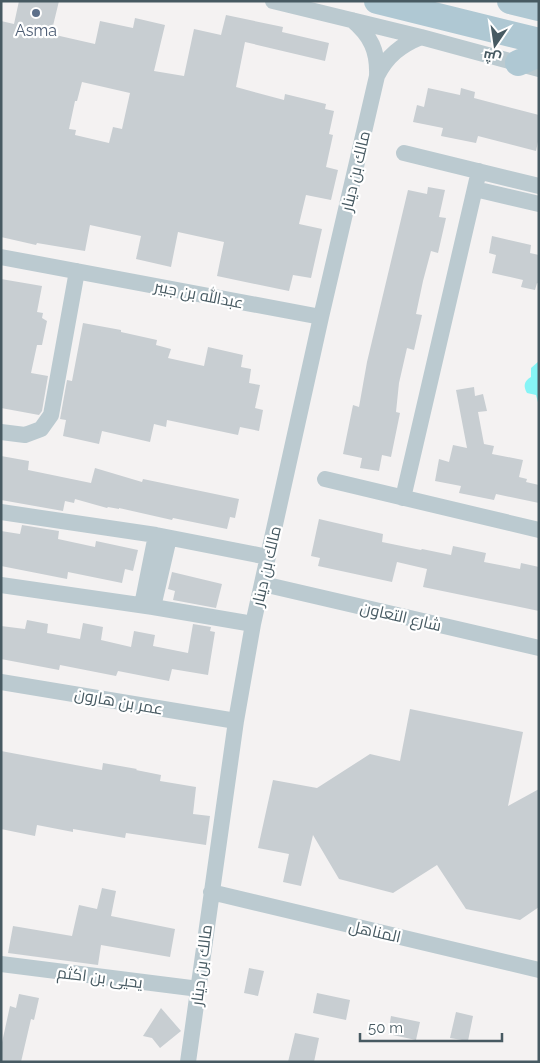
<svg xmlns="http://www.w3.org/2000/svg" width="540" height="1063" font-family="Raleway,Cairo,sans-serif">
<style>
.water{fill:#86f4f6}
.building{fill:#c8ced2;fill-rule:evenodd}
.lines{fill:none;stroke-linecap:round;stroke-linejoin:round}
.minor{stroke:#bbcad0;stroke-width:16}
.primary{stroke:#afc8d3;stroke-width:26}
.service-dot{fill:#5c6f8a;stroke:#fff;stroke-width:2}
.labels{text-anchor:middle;stroke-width:4.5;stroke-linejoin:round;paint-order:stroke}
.service-label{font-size:16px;fill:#4e5e75;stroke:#fff}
.street-label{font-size:16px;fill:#475a62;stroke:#fff}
</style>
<rect width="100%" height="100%" fill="#f4f2f2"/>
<path class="water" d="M539 361V406L536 395 527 393C523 386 524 381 531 377V368Z"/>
<path class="building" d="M19 1H59L51 34 95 44 100 21 133 28 135 18 165 25 154 71 184 76 194 29 221 35 226 15 283 27 282 32 329 43 325 61 245 42 236 87 284 100 285 94 326 104 325 109 334 111 329 134 333 135 326 167 338 170 331 200 306 195 299 224 322 229 311 278 293 275 289 291 217 276 224 242 178 232 171 267 136 259 141 236 90 225 85 251 37 243 36 245 1 237V21L14 24ZM82 82 130 93 122 129 113 127 109 143 75 135 76 130 69 129 75 101H77Z
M428 88 460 95 461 88 475 92 474 98 539 115V137L536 151 478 136 476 143 441 136 443 128 413 122 417 105 424 107Z
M428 187 445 190 439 217 446 218 438 253 431 251 423 281 416 314 422 315 414 350 407 348 399 383 396 412 400 413 391 457 382 455 379 471 360 468 362 458 343 454 353 405 359 407 367 362 408 190 427 194Z
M492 236 531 245 530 253 539 255V284L537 283 535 290 521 287 523 280 492 273 496 255 489 253Z
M1 279 42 286 37 312 43 313 42 318 47 321 42 345H37L31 373 48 376 42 411 39 415 1 408Z
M83 323 121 330V332L157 340 156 345 171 349 168 358 204 366 208 347 243 355 241 367 251 369 249 383 260 385 255 408 263 410 259 431 240 427 238 435 167 420 166 427 154 424 150 442 102 431 99 444 63 436 66 420 60 419 67 380 72 381Z
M474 387 475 396 483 394 487 411 478 412 484 444 494 446 492 454 523 460 519 477 527 479 526 482 539 485V503L496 494 494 500 459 493 461 486 435 481 439 459 449 462 453 445 467 448 456 390Z
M1 456 29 461 28 470 91 483 95 468 142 482 143 479 239 499 235 518 230 517 227 529 173 518 172 520 119 508V509L108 507 107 508 75 499 74 503 65 501 63 511 1 500Z
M319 519 383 534 382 542 421 550 422 549 451 555 453 546 486 553 484 562 520 569 521 563 539 567V611L423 587 427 569 397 562 392 582 318 566 320 558 311 556Z
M22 525 59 531 58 539 95 547 96 541 138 550 133 571 125 569 122 583 68 572 67 579 1 566V531L20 534Z
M172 572 222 584 216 608 173 600 175 591 168 589Z
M27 620 48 624 47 633 80 639 83 623 103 627 101 640 131 647 134 631 155 635 153 646 188 653 193 624 211 627 210 631 215 632 208 675 172 669 169 681 118 671 116 676 60 665 59 670 1 659V626L25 629Z
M410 709 523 732 508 806 539 789V907L520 920 466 909 437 865 393 893 339 879 313 835 301 886 283 882 289 854 258 848 273 780 317 788 370 754 400 761Z
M1 751 102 770 103 763 137 769 136 770 161 775 160 781 196 787 193 814 210 816 206 845 126 833 125 838 73 829V832L37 825 35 836 1 829Z
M102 888 116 891 111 916 175 929 170 957 101 945 98 965 8 953 13 926 72 936 79 905 97 909Z
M249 968 264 971 258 996 244 993Z
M317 993 350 1000 346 1020 313 1013Z
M19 994 39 998 34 1020 31 1019 21 1062H1V1047L10 1006 16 1008Z
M161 1008 181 1031 160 1048 152 1038 143 1036Z
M456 1012 473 1016 468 1041 450 1038Z
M391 1016 420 1022 416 1040 388 1034Z
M295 1033 319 1038 314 1062H288Z"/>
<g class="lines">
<path class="minor" d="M273 1 421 37 539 69
M377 76C387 56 401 45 421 37
M404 153 539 186
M475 189 539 204
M1 257 321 317
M1 432 25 435 41 429 51 415 77 271
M325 479 539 530
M403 498 479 171
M1 512 156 535 268 557
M263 584 539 648
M1 585 153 607 253 624
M142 605 156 535
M153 607 169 538
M1 682 236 721
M211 892 539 970
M1 964 199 989
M188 1062 236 721 253 624 321 317 377 76C378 51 371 36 352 20"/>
<path class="primary" d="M377 1 539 41
M510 1 539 8
M518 63 539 54"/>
</g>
<circle class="service-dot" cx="36" cy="13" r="5"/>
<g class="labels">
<g class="service-label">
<text x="36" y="36">Asma</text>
</g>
<g class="street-label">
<text transform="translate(355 171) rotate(-77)" y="6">مالك بن دينار</text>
<text transform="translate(199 294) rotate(11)" y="6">عبدالله بن جبير</text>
<text transform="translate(266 566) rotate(-77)" y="6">مالك بن دينار</text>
<text transform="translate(401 616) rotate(13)" y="6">شارع التعاون</text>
<text transform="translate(119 701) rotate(10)" y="6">عمر بن هارون</text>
<text transform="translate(375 931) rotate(13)" y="6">المناهل</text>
<text transform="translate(201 965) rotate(-83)" y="6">مالك بن دينار</text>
<text transform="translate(100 977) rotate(7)" y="6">يحيى بن اكثم</text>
</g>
</g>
<rect width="540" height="1063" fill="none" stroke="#475a62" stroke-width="5"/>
<g transform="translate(495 45) rotate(193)" stroke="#ffffff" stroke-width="4" paint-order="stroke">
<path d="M0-4L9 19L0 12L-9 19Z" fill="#475a62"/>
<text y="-8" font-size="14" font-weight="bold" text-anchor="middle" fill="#475a62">ش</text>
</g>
<path d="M360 1033v8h142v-8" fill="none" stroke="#475a62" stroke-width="2.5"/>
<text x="368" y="1033" font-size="15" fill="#475a62" stroke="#ffffff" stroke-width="4" paint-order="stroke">50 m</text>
</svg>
